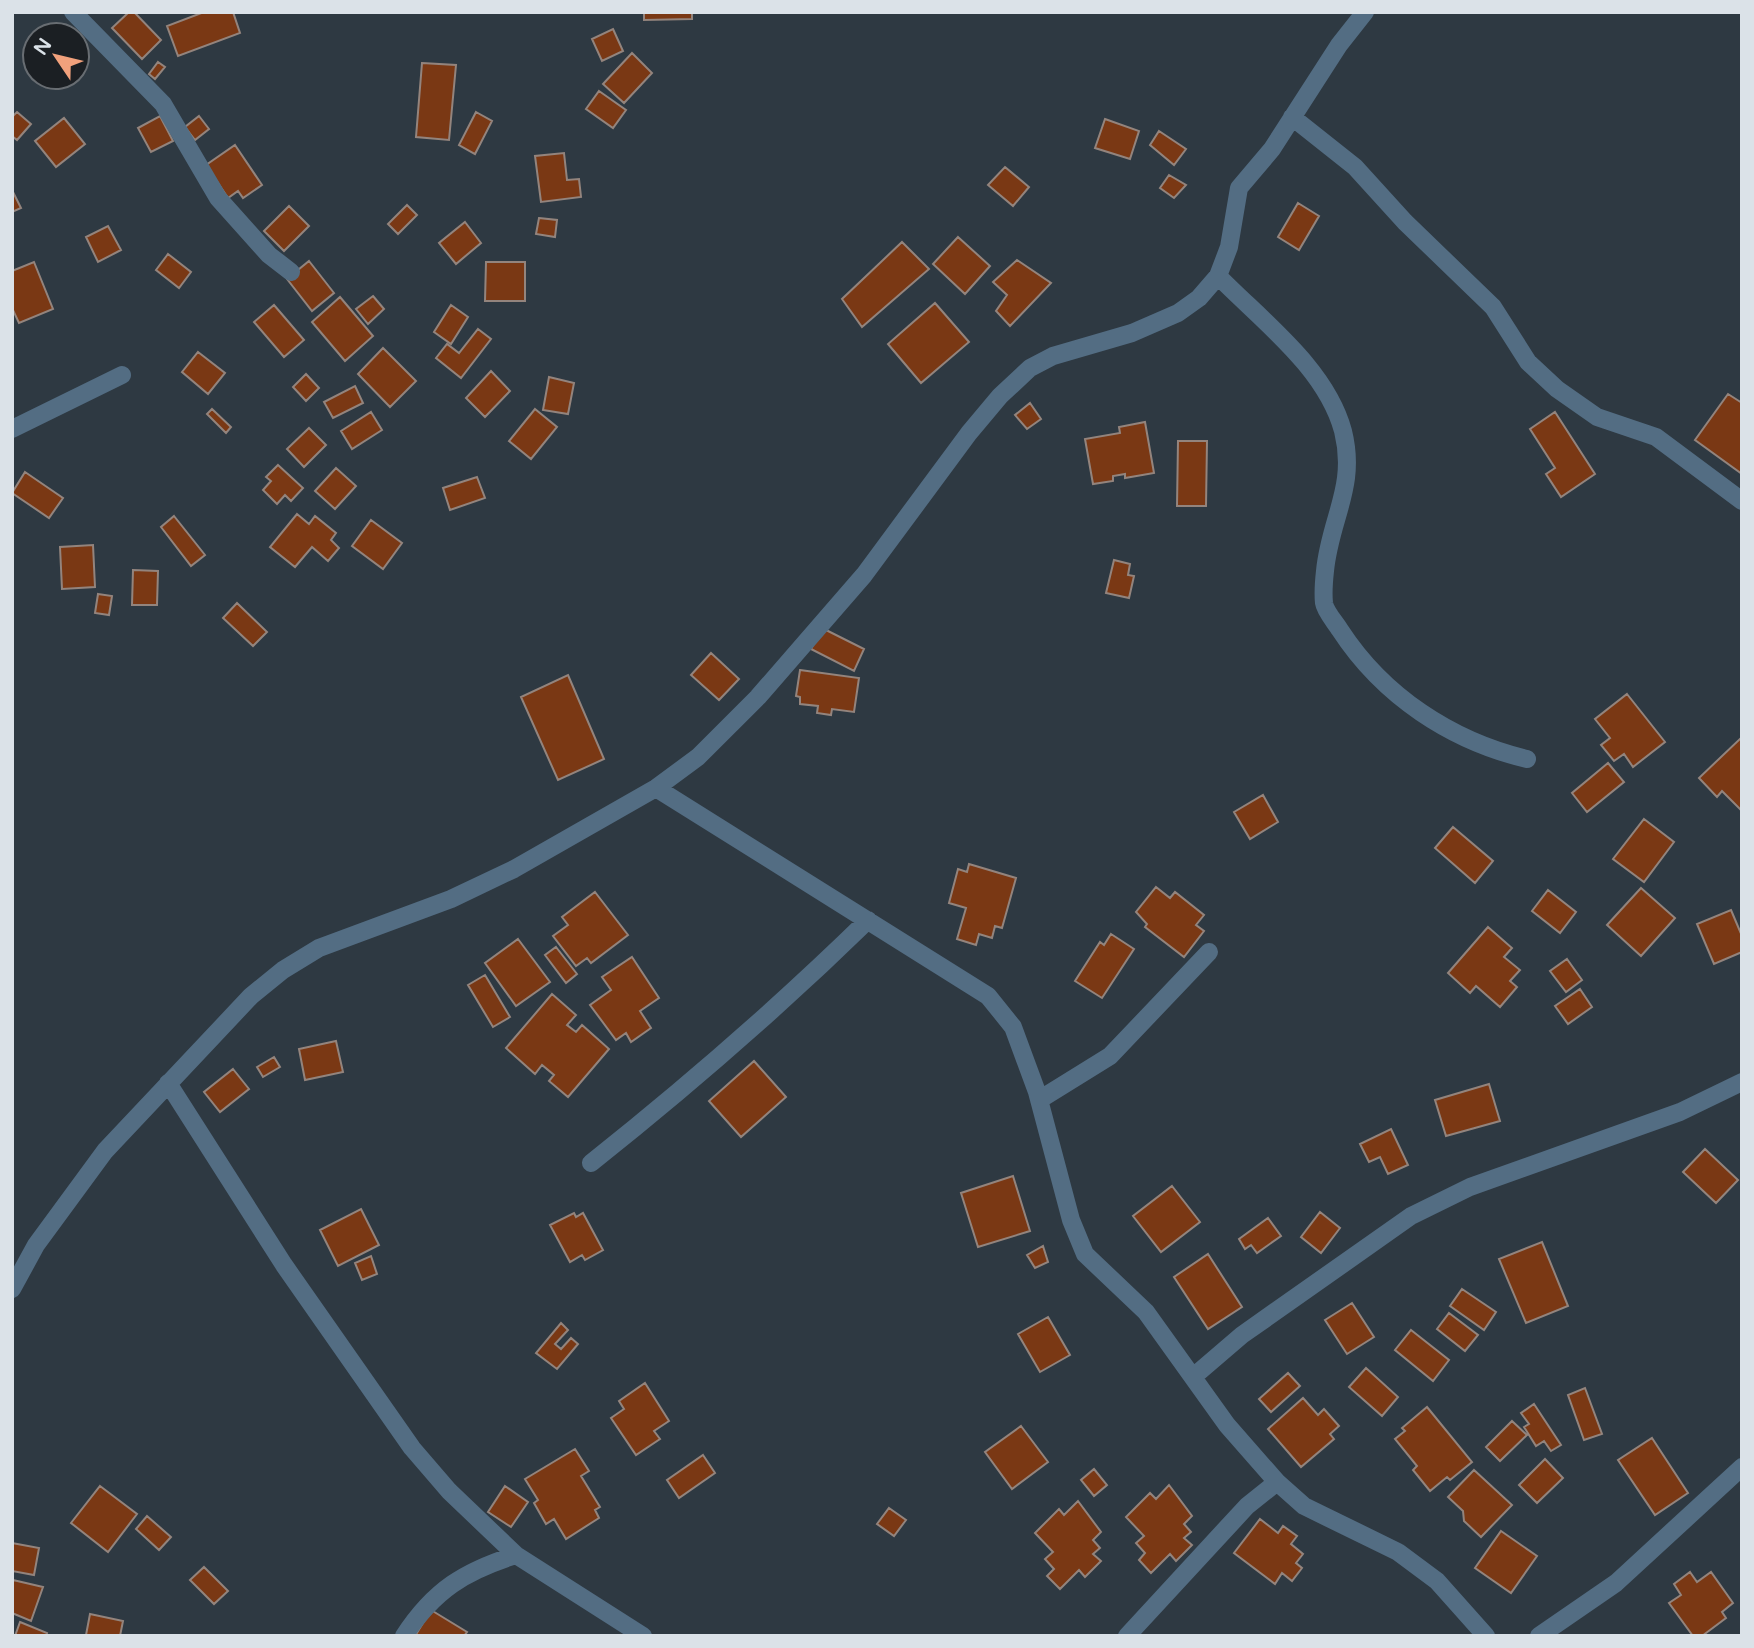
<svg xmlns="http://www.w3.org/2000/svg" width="1754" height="1648" font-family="'Varela Round',sans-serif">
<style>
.building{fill:#7a3814;stroke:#93847d;stroke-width:2}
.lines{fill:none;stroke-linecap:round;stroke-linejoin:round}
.minor{stroke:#536d83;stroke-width:18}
</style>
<rect width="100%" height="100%" fill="#2e3942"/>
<path class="building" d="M129 12H134L161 40 142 59 112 28Z
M204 12H233L240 33 178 56 167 26Z
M644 12H692V19L644 20Z
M613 29 623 51 602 61 592 39Z
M77 47 85 62 77 66Z
M632 53 652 73 624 103 603 84Z
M158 62 165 67 155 79 149 74Z
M422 63 456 65 449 140 416 137Z
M599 91 626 110 613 128 586 109Z
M17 112 31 124 17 140 12 136V117Z
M476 112 492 121 475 154 459 145Z
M160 116 173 141 151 152 138 128Z
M199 116 209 129 195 140 185 127Z
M64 118 85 144 56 167 35 141Z
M1105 119 1139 131 1130 159 1095 148Z
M1159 131 1186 149 1174 165 1150 145Z
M235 145 262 185 243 198 238 191 228 198 206 165Z
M564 153 567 180 579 179 581 197 541 202 535 156Z
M1005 167 1029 187 1013 206 988 185Z
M1169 175 1186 185 1174 198 1160 188Z
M12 190 21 208 12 212Z
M1298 203 1319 216 1299 250 1278 237Z
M407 205 417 215 398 234 388 224Z
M289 206 309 226 284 251 264 231Z
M539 218 557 220 555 237 536 234Z
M465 222 481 243 456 264 439 243Z
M108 226 121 250 98 262 86 237Z
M958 237 990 266 965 294 933 264Z
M902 242 929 269 862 327 842 299Z
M168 254 191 272 179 288 156 270Z
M1017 260 1051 283 1010 326 996 311 1007 295 993 282Z
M309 261 334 293 312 311 287 279Z
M34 262 53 309 19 323 12 308V271Z
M486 262H525V301H485Z
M373 296 384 309 368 324 356 309Z
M340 297 373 336 345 361 312 322Z
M935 303 969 342 921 383 888 344Z
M274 305 304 340 284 357 254 322Z
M451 305 468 317 451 344 434 332Z
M478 329 491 339 461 378 436 358 447 344 459 353Z
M383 348 416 381 390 407 358 374Z
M198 352 225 373 208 394 182 372Z
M491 371 510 391 485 417 466 398Z
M306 374 319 388 306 401 293 387Z
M549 377 574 383 568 414 543 410Z
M355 386 363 403 333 418 324 402Z
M1728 394 1742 403V474L1695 440Z
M1030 403 1041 419 1027 429 1015 415Z
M212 409 231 427 226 433 207 414Z
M535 409 557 427 531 459 509 441Z
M371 412 382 430 352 449 341 431Z
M1555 412 1595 474 1561 497 1546 474 1555 468 1530 429Z
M1145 422 1154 473 1125 478V474L1113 476V481L1093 484 1085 439 1120 433 1119 427Z
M309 428 326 445 304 467 287 449Z
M1178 441H1207L1206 506H1177Z
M278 465 303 488 291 501 285 495 277 504 263 490 271 481 266 477Z
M336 468 356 486 335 509 315 491Z
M25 472 63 498 49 518 12 493Z
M477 477 485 498 450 510 443 488Z
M297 514 309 524 315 516 336 533 331 540 339 548 328 561 312 547 295 567 270 547Z
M174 516 205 555 191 566 161 527Z
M371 520 402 543 383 569 352 546Z
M93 545 95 587 62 589 60 547Z
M1114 560 1130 564 1128 575 1134 576 1129 598 1106 593Z
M133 570 158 571 157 605H132Z
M98 594 112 596 109 615 95 613Z
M237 603 267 632 253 646 223 618Z
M822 628 864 649 854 671 811 649Z
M711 653 739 679 719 700 691 675Z
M800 670 859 678 854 712 832 709 831 715 817 713 818 706 800 704V697L796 696Z
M568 675 604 759 558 780 521 697Z
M1627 694 1665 742 1633 767 1624 754 1614 761 1601 745 1610 738 1595 719Z
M1742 737V811L1722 791 1717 797 1699 778Z
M1608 763 1624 782 1587 812 1572 793Z
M1263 795 1278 822 1250 839 1234 812Z
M1644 819 1674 842 1644 882 1613 859Z
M1453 827 1493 861 1475 883 1435 848Z
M969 864 1016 878 1002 928 995 926 992 938 979 934 976 945 957 939 966 908 949 903 958 869 967 872Z
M1156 887 1170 898 1175 892 1204 915 1196 925 1204 931 1184 957 1145 927 1147 924 1136 912Z
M1641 888 1675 918 1641 956 1607 925Z
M1548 890 1576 912 1560 933 1532 911Z
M595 892 628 935 591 963 587 958 576 966 553 936 568 925 562 917Z
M1731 910 1742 936V952L1714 964 1697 924Z
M1488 927 1512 948 1504 957 1520 970 1510 981 1517 987 1500 1007 1476 986 1470 993 1448 973Z
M1111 934 1134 949 1102 998 1075 981 1100 942 1104 945Z
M518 939 550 982 516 1006 485 963Z
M556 947 577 974 566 983 545 955Z
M632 957 659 998 640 1011 651 1028 631 1042 626 1033 616 1040 590 1005 611 990 602 977Z
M1567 959 1582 980 1566 992 1550 971Z
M485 975 510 1017 493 1027 468 985Z
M1580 989 1592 1007 1568 1024 1555 1006Z
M552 994 576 1015 567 1025 576 1032 582 1025 609 1049 568 1097 549 1081 554 1075 542 1065 535 1074 506 1048Z
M336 1041 343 1072 305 1080 299 1049Z
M274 1057 280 1067 263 1077 257 1067Z
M754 1061 786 1097 741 1137 709 1101Z
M233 1069 249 1089 220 1112 204 1092Z
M1489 1084 1500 1121 1446 1136 1435 1100Z
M1391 1129 1408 1165 1388 1174 1380 1157 1369 1162 1360 1144Z
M1705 1149 1738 1180 1716 1203 1683 1172Z
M1013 1176 1030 1231 978 1247 961 1193Z
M1172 1186 1200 1222 1161 1252 1133 1216Z
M361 1209 379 1245 338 1266 320 1230Z
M1320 1212 1340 1228 1321 1253 1301 1237Z
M574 1213 576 1217 583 1213 603 1250 585 1260 582 1255 570 1262 550 1225Z
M1268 1218 1281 1236 1257 1253 1251 1245 1245 1249 1239 1239Z
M1542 1242 1568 1306 1526 1323 1499 1259Z
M1043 1246 1048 1262 1035 1268 1027 1255Z
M1208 1254 1242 1307 1208 1329 1174 1277Z
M371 1256 377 1274 362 1280 355 1263Z
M1462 1289 1496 1312 1484 1330 1450 1306Z
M1352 1303 1374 1337 1347 1354 1325 1320Z
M1449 1313 1478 1335 1465 1351 1437 1329Z
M1048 1317 1070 1355 1040 1372 1018 1334Z
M561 1323 568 1330 555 1344 561 1349 571 1338 578 1344 557 1369 536 1353Z
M1411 1330 1449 1360 1433 1381 1395 1350Z
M1366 1368 1398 1397 1382 1416 1349 1387Z
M1288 1373 1300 1386 1271 1412 1259 1399Z
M645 1383 669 1421 654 1431 660 1439 636 1455 611 1418 624 1409 619 1401Z
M1585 1388 1602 1434 1584 1440 1568 1395Z
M1303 1398 1318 1415 1324 1409 1339 1426 1330 1434 1334 1439 1301 1467 1268 1429Z
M1534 1404 1561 1445 1551 1451 1544 1441 1536 1446 1524 1427 1529 1424 1521 1413Z
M1427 1407 1472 1462 1450 1480 1447 1477 1430 1491 1413 1470 1417 1466 1395 1439 1405 1431 1402 1428Z
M1512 1421 1527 1435 1500 1461 1486 1447Z
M1021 1426 1048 1462 1012 1489 985 1452Z
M1652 1438 1688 1493 1655 1515 1618 1460Z
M575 1449 589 1471 581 1476 600 1507 595 1510 599 1518 566 1539 554 1519 546 1524 534 1503 538 1500 525 1479Z
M703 1455 715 1473 679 1498 667 1480Z
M1545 1459 1563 1478 1537 1503 1519 1485Z
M1094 1469 1107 1485 1094 1496 1081 1480Z
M1474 1470 1512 1505 1481 1537 1464 1521 1463 1511 1448 1497Z
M1169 1485 1192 1516 1184 1524 1191 1532 1184 1538 1192 1545 1176 1561 1170 1554 1151 1573 1139 1560 1145 1553 1136 1543 1144 1536 1126 1517 1150 1493 1156 1499Z
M100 1486 137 1514 108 1552 71 1523Z
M505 1486 528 1502 511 1527 488 1512Z
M1078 1501 1101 1532 1093 1540 1100 1548 1093 1554 1101 1561 1085 1577 1079 1570 1060 1589 1047 1576 1054 1569 1045 1559 1053 1552 1035 1533 1059 1509 1064 1515Z
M889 1508 906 1520 894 1536 877 1524Z
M147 1516 171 1537 159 1550 136 1529Z
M1260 1519 1278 1533 1283 1526 1297 1536 1291 1544 1303 1554 1296 1563 1302 1568 1292 1581 1282 1573 1275 1584 1234 1553Z
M1501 1531 1537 1556 1511 1593 1475 1568Z
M12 1543 39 1548 34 1575 12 1571Z
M204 1567 228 1591 214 1604 190 1580Z
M1690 1572 1697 1582 1711 1572 1733 1603 1722 1612 1726 1618 1702 1636H1693L1669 1603 1681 1595 1674 1584Z
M13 1580 43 1587 31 1621 12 1613Z
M431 1610 467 1632 464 1636H415Z
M90 1614 123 1621 120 1636 86 1635Z
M20 1622 47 1633 46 1636H15Z"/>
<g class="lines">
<path class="minor" d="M73 12 163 104 218 198 269 255 291 272
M1292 117 1355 167 1405 222 1493 307 1528 362 1557 389 1597 417 1656 437 1742 501
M1218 276C1262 321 1326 368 1343 431 1357 487 1330 518 1325 571 1324 580 1323 593 1324 603 1325 611 1335 622 1340 630 1383 696 1451 741 1527 759
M12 429 122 375
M656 788 988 996 1013 1027 1037 1092 1071 1220 1085 1254 1146 1312 1227 1425 1277 1482 1304 1506 1398 1552 1437 1581 1486 1636
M168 1083 284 1265 412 1448 449 1491 516 1555 643 1636
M1039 1100 1110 1056 1209 952
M591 1163C688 1086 780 1006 868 920
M12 1289 36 1245 105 1151 251 996 283 970 319 948 451 899 514 869 656 788 698 757 758 697 864 575 969 433 1000 396 1030 368 1053 356 1132 333 1178 313 1199 298 1218 276 1229 247 1239 188 1272 149 1339 45 1365 12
M1193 1377 1242 1335 1411 1216 1470 1187 1680 1112 1742 1082
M404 1636C434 1590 465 1571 516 1555
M1127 1636 1247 1506 1277 1482
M1539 1636 1616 1583 1742 1467"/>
</g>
<rect width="1754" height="1648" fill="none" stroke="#dbe2e8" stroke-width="28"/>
<g transform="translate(56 56) rotate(305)"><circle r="33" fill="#1b1f23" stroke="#686d72" stroke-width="2"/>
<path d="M0-5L12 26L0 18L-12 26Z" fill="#f1a17c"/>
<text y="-10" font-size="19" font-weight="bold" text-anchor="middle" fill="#dbe2e8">N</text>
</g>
</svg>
